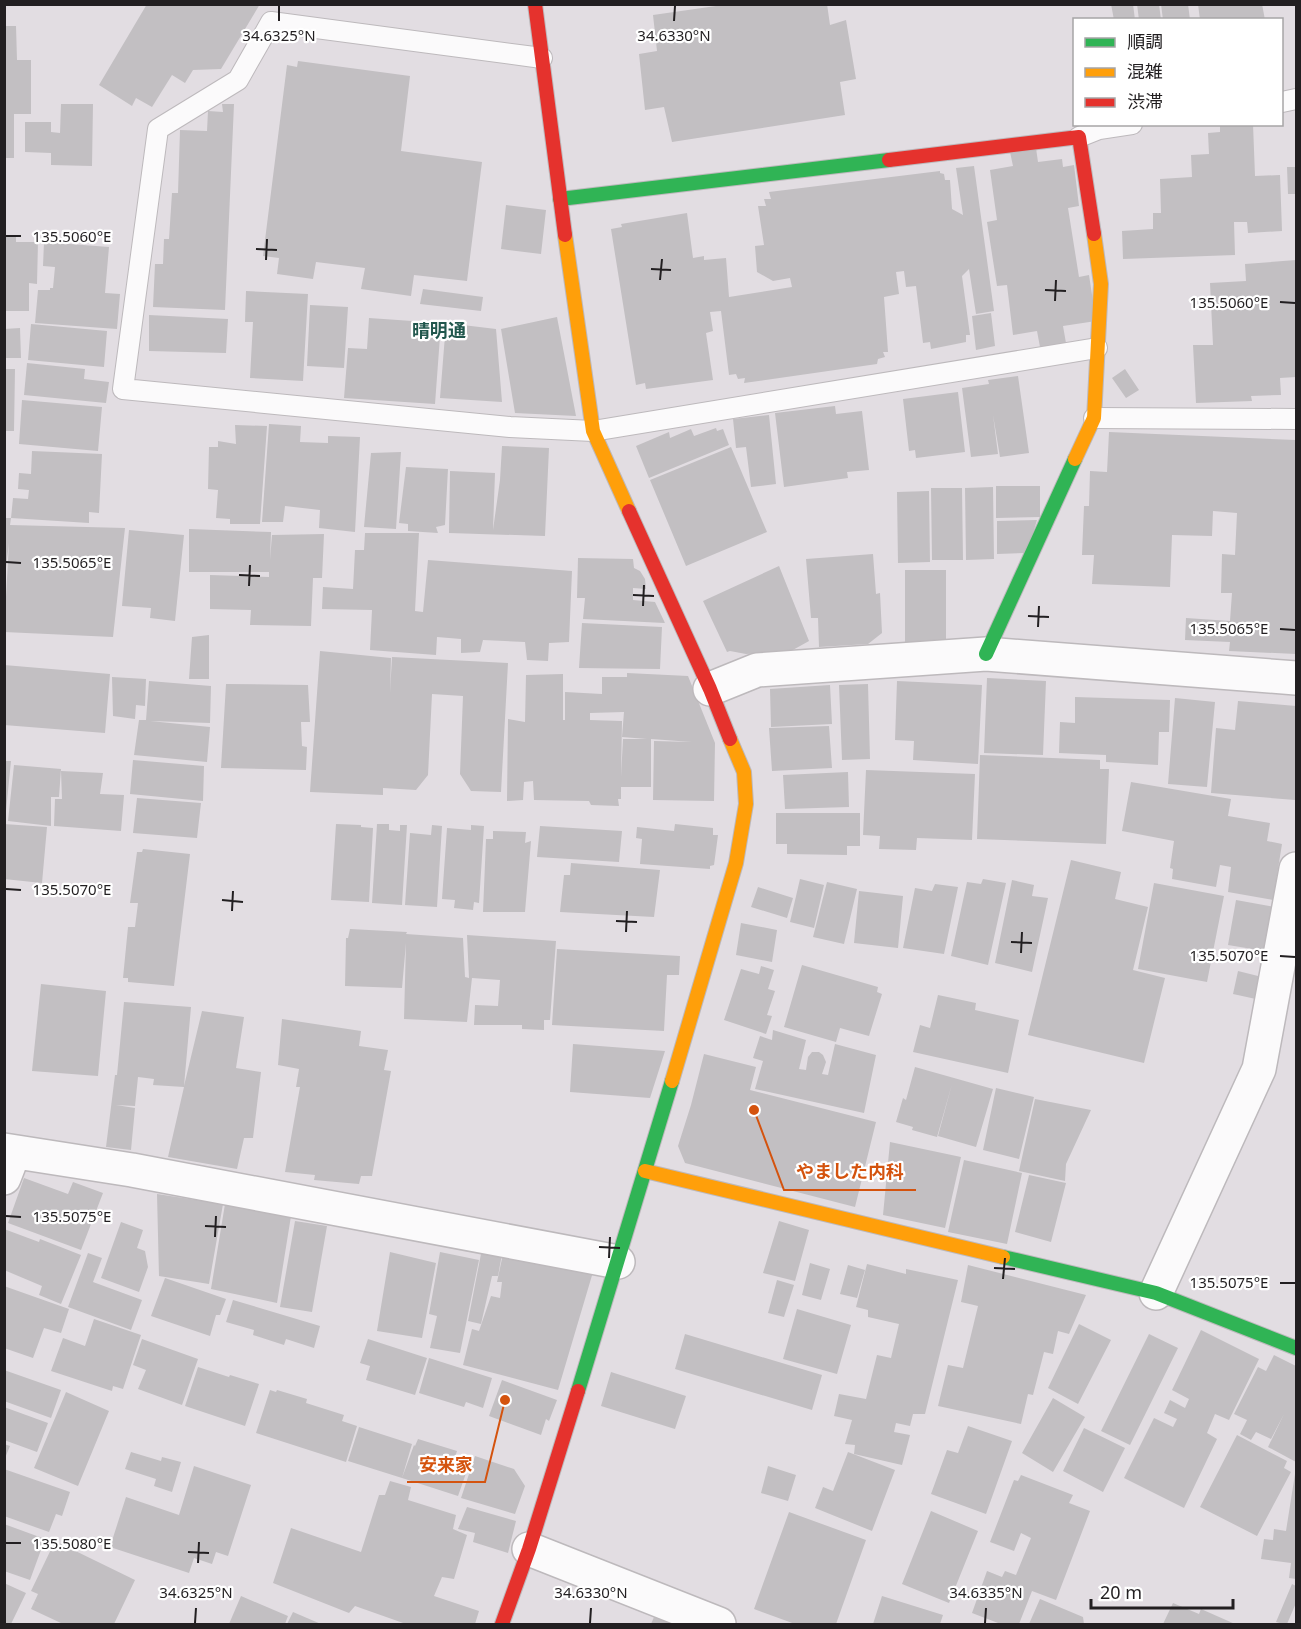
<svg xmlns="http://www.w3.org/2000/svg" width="1301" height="1629" font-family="'Noto Sans','Noto Sans JP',sans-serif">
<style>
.building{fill:#c2bfc2;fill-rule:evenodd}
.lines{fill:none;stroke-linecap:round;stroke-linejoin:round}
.lane-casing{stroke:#bdb9bc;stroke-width:22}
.street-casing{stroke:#bdb9bc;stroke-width:36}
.fast-casing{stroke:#bdb9bc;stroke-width:16}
.slow-casing{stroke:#bdb9bc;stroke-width:16}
.jam-casing{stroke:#bdb9bc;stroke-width:16}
.lane{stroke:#fbfafb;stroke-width:20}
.street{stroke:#fbfafb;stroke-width:33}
.fast{stroke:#30b455;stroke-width:14}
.slow{stroke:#ff9f0a;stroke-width:14}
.jam{stroke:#e5322d;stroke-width:14}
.ticks{fill:none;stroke:#221f21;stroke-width:2}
.labels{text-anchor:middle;stroke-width:4.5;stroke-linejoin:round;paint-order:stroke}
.neighbourhood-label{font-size:18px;font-weight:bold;fill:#21574d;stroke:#fff}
.ticks-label{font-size:15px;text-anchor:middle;fill:#221f21;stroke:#fff;stroke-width:4.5;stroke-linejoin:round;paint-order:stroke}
.leader{fill:none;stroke:#d4530e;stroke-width:2}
.callout-dot{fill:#d4530e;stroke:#fff;stroke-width:2}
.callout-label{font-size:18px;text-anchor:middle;font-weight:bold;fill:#d4530e;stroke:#fff;stroke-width:4.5;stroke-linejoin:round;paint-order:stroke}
</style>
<rect width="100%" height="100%" fill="#e2dde2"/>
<path class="building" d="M147 4H260L221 69 193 70 185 83 172 75 152 107 136 98 132 106 99 85Z
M730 4H827L830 25 846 20 856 79 840 82 845 115 672 142 664 107 645 110 639 54 657 51 653 15Z
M1111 4H1133L1135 20H1114Z
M1137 4H1159L1161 20H1139Z
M1161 4H1188L1190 20H1163Z
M1198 4H1262L1265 20H1200Z
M4 26H16L17 60H31V114H14V158H4Z
M298 61 410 76 401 151 482 162 467 281 414 275 411 296 361 289 365 268 316 262 313 279 277 274 279 258 263 256 287 65 297 67Z
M61 104H93L92 166 51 165V153L25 152V122H51V132L60 133Z
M222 104H234L225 310 153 307 155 264H163L164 239H169L172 193H178L180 130 207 131 208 111 223 112Z
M1253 124 1255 176 1280 175 1282 231 1248 233 1247 222H1234L1235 255 1123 259 1122 231 1153 229V213H1161L1160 179 1192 177 1191 155 1209 154 1208 133 1220 132V125Z
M1036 148 1038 162 1062 159 1063 167 1074 165 1079 206 1068 208 1079 277 1089 275 1096 321 1063 326 1066 343 1040 347 1037 331 1013 335 1007 285 997 286 987 222 997 220 990 170 1013 166 1010 152Z
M974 166 994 311 976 314 969 269 962 276 970 335H966V342L931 349 930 342 923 343 916 286 906 287 904 271 896 272 899 294 884 297 888 352H883L885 357 878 359 877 364 744 383 745 378 738 379 736 374 729 375 721 311 710 312 713 331 706 333 713 380 646 389 645 383 636 385 611 229 622 227 621 224 687 213 693 258 704 256V260L726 258 729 297 792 287 790 278 773 281 757 272 755 246 764 245 758 206H766L764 199H771L769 192 940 171V173L944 174 945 180H950L952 209 963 215 956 168Z
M1287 167H1296V194H1288Z
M506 205 546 210 541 254 501 249Z
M4 235H16V242H38L37 284 29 283V311H4Z
M44 242 109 247 105 293 120 294 117 329 35 323 38 290H50V288H53L55 267 43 266Z
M1296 260V377L1280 378 1281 395 1251 396 1252 401 1196 403 1193 345H1213L1210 283 1246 281 1245 264Z
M423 289 483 297 481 311 420 304Z
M246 291 308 294 303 381 250 378 253 322H245Z
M310 305 348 307 344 368 307 366Z
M991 313 995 346 976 350 972 316Z
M149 315 228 319 226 353 149 351Z
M557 317 576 416 515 413 501 329Z
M369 318 441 323 435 404 344 398 348 348 367 349Z
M446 323 496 329 502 402 440 398Z
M31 324 107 331 104 367 28 360Z
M20 328 21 358H4V329Z
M27 363 85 369 84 379 109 382 106 403 24 395Z
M4 369H15L14 431H4Z
M1125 369 1139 390 1126 398 1112 378Z
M1018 376 1029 453 1000 457 993 415 998 454 971 457 962 388 989 384 988 380Z
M958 392 965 452 916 458 915 450 909 451 903 399Z
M22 400 102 407 98 451 19 444Z
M835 406 836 414 862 411 869 470 847 472 848 478 784 487 775 413Z
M769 415 776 484 751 487 746 447 736 448 733 419Z
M269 424 301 426 300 442 328 443V436L360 437 355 532 319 528 320 510 285 506 283 522H262Z
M235 425 267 426 260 524H230V519L216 518 218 490 208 489 209 447H218V441L236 444Z
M716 428 717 431 723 429 729 445 649 478 636 446 669 432 670 438 691 429 694 436Z
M1109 432 1296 440V654L1229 651 1230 642 1185 640 1186 618 1230 621 1232 593H1221L1222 554 1235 555 1237 513 1213 511 1212 536 1172 535 1170 587 1092 584 1094 555H1082L1084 506H1089L1090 471 1107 472Z
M502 446 549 448 545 536 449 533 450 471 495 473 493 530 500 480Z
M731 447 767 532 686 566 650 480Z
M32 451 102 454 99 513 89 512V523L11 518 13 498 28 499 29 490 18 489 19 473 31 474Z
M401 452 396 529 364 527 371 453Z
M406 467 448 469 445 525 436 527 438 533 408 531V524L399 523Z
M996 486H1040V517L996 518Z
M993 487 994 559 966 560 965 488Z
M931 488H962L963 560H932Z
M929 491 930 562 898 563 897 492Z
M4 518H11L10 525 125 528 113 637 4 632 9 543 6 568 4 567Z
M1037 520 1027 553 997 554V521Z
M189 529 271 532 270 560 272 535 324 534 322 578H313L311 626 250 625 251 610 210 609V575L269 577V572H189Z
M129 530 184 535 175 621 150 618 151 608 122 606Z
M365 533H419L415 611 423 612 428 560 572 571 569 642 549 643 548 661 527 660 525 642 483 640 480 652 461 653V639L437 637 436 655 370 650 372 610 322 609 323 587 353 589 355 550H364Z
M873 554 876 594 880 593 882 633 868 644 819 647 818 618H811L806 559Z
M578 558 633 559 634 568 640 571 645 579 646 589 633 588V600L655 602 665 623 583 619 585 598H577Z
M779 566 809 641 791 651 746 654 730 651 727 652 703 601Z
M905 570H946V643H905Z
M582 623 662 627 660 669 579 668Z
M209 635V679H189L192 637Z
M320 651 391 658 390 693 392 657 508 663 501 792 471 791 460 774 463 696 432 694 428 775 416 790 383 788V795L310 792Z
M4 665 110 674 105 733 4 725Z
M627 673 688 676 715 743 714 801 653 800 654 741 692 742 651 739V787H621V799H618L619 806 591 805 589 801 534 800 533 781 524 782 523 800 507 801 508 719 525 722 526 675 563 674V720H565V692L602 694V677H627ZM624 712 622 737 647 739H623L621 777 622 721 590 720V713Z
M112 677 146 679 145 706 136 705 135 719 113 716Z
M987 678 1046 681 1043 755 984 753Z
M149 681 211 686 210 723 150 721 210 727 207 762 134 755 139 720H146Z
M897 681 982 685 978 764 913 760 914 741 895 740Z
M226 684 308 685 310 722H301L302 746 307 747 306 770 221 768Z
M868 684 870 759 842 760 839 685Z
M830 685 832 724 771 727 770 689Z
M1075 697 1170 700 1169 732H1159L1158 765 1106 762V755L1059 753 1060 722 1075 723Z
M1175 698 1215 702 1207 787 1168 784Z
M1238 701 1296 706V783L1295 800 1211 793 1216 728 1235 730Z
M829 726 832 768 772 771 769 728Z
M980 755 1100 760V769H1109L1106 844 977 839Z
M133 760 204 766 203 801 130 794Z
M4 761H11L6 811H4Z
M14 765 61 769 59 797H51V826L8 821Z
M866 770 975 774 972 840 917 838 916 850 879 849 880 836 863 835Z
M61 771 103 773 100 794 124 795 121 831 54 826 55 799H62Z
M848 772 849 807 785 809 783 775Z
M1131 782 1231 799 1228 816 1270 823 1267 841 1282 844 1273 900 1228 892 1231 867 1220 865 1216 887 1172 879 1173 869 1170 868 1174 841 1122 831Z
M137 798 201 803 197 838 133 833Z
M776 813H860V846H847V855L787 854V844H776Z
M4 824 47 827 42 883 4 879Z
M336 824 361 825V827L373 828 369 902 331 900Z
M377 824H389V830L400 831V825H407L402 905 372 903Z
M675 824 713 828V835H718L714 865 710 866V869L640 864 642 839 636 838 637 827 674 831Z
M432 825 442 826 437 907 405 905 410 833 431 835Z
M471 825 484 826 479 903 474 902 473 910 454 908 455 900 442 899 447 828 471 830Z
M540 826 622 831 619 862 537 857Z
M493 831 526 832 525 843 531 841 525 912H483L486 839H493Z
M143 849 190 854 174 986 128 982V978H123L128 927H135L138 903H130L137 852H142Z
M1071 860 1121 872 1115 899 1148 907 1133 970 1165 978 1144 1063 1028 1035Z
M571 863 660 870 654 917 560 912 564 875H570Z
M800 879 824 885 814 928 790 922Z
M983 879 1006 883 988 965 951 956 967 882 981 884Z
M1012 880 1034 885 1032 896 1048 898 1032 972 995 963Z
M827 882 857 889 844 944 813 937Z
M1154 883 1224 896 1207 982 1138 969Z
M935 884 958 887 944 954 903 948 915 888 932 891Z
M758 887 793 898 787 918 751 907Z
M859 891 903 896 898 948 854 943Z
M1236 900 1285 909 1277 953 1228 945Z
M741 923 777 930 772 962 736 955Z
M350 929 407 932 406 934 463 938 465 977 469 978 467 935 556 941 550 1020H544V1030L522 1029V1025H474L475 1005 498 1006 500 980 472 978 467 1022 404 1019 406 943 402 988 345 986 346 938H348Z
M557 949 680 956 679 975H667L664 1031 552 1025Z
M802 965 878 987 877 992 882 994 869 1036 840 1028 836 1042 784 1027Z
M761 966 774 970 768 989 775 991 767 1015 772 1016 766 1034 724 1020 741 969 759 974Z
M1238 971 1270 979 1265 1001 1233 994Z
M41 984 106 991 98 1076 32 1071Z
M938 995 976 1003 975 1010 1019 1020 1008 1073 913 1052 920 1025 930 1028Z
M124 1002 191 1007 184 1086 202 1011 244 1017 236 1068 261 1072 253 1138H244L237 1169 168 1157 184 1087 153 1085 154 1079 138 1077 135 1106 116 1105 135 1108 131 1150 106 1147 115 1075H117Z
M282 1019 361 1031 359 1046 388 1050 384 1070 391 1071 372 1176H361L359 1184 314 1180 315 1175 285 1172 300 1087H296L299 1069 278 1065Z
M773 1030 806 1040 799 1069 806 1070 808 1057 812 1052H819L823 1055 826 1062 822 1074 828 1075 835 1044 876 1055 864 1113 755 1089 763 1061 753 1058 760 1036 772 1040Z
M573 1044 665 1051 650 1098 570 1092Z
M704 1054 756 1067 750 1090 876 1122 855 1207 685 1163 678 1146 691 1105Z
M915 1067 993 1089 976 1147 938 1136 952 1084 937 1137 912 1130 913 1127 896 1122 903 1098 906 1100Z
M996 1088 1034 1097 1019 1159 983 1150Z
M1035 1099 1091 1110 1066 1164 1065 1181 1019 1171Z
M890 1142 961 1157 945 1228 883 1215Z
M964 1160 1022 1173 1007 1244 948 1232Z
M1029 1175 1066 1183 1051 1242 1015 1232Z
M24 1178 68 1194 73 1182 103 1193 81 1250 8 1223Z
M157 1194 223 1204 209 1284 159 1276Z
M225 1204 291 1216 277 1303 211 1289Z
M295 1221 327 1226 312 1312 280 1307Z
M779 1221 809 1230 795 1281 763 1273Z
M121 1222 143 1230 137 1248 145 1251 148 1267 139 1292 101 1278Z
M4 1229 39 1242 40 1239 81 1255 61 1304 39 1295 42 1286 4 1270Z
M390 1252 436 1263 422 1338 377 1331Z
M440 1252 479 1260 460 1353 430 1348 437 1316 429 1314Z
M88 1253 102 1258 93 1282 142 1300 131 1330 68 1307Z
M481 1254H502L498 1276H492L481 1324 468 1321Z
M503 1254 593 1272 558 1390 463 1365 472 1329 479 1331 491 1296 500 1298 502 1282H497Z
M810 1263 830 1269 821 1300 802 1295Z
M867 1264 906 1274V1269L958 1280 925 1414H913L910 1426 896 1423 894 1432 910 1435 902 1465 854 1454 855 1445 845 1444 852 1420 834 1416 839 1394 866 1399 877 1355 891 1358 899 1324 868 1317V1310L856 1307Z
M848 1265 865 1270 857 1298 840 1294Z
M968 1265 1086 1295 1069 1334 1058 1331 1053 1354 1044 1352 1033 1395 1028 1394 1021 1424 938 1406 948 1365 963 1368 978 1306 961 1302Z
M165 1278 226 1299 220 1315H216L210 1336 151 1316Z
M777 1280 794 1285 784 1317 768 1313Z
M4 1286 69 1309 61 1333 44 1328 33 1358 4 1348Z
M233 1300 320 1326 314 1348 286 1339 284 1345 253 1335 254 1330 226 1322Z
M797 1309 851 1325 837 1374 783 1359Z
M94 1319 141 1335 123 1389 113 1386 112 1391 51 1371 63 1338 85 1346Z
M1079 1324 1111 1340 1078 1404 1048 1388Z
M1201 1330 1259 1359 1229 1420 1215 1414 1207 1433 1217 1439 1184 1508 1124 1478 1154 1418 1173 1427 1177 1419 1164 1413 1170 1400 1185 1408 1189 1399 1172 1390Z
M685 1334 822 1375 812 1410 675 1369Z
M1149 1334 1178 1348 1130 1445 1101 1431Z
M142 1339 198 1359 182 1405 138 1389 146 1370 133 1365Z
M368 1339 427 1358 415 1395 366 1380 370 1366 360 1363Z
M1274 1355 1296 1366V1462L1268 1447 1284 1414 1271 1439 1256 1432 1251 1440 1240 1434 1247 1420 1234 1414 1258 1367 1266 1371Z
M429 1358 492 1378 483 1408 466 1402 464 1407 419 1393Z
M198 1367 229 1377 230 1375 259 1384 245 1426 185 1406Z
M4 1370 61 1390 51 1418 4 1401Z
M611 1372 686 1396 675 1429 601 1406Z
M502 1380 557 1400 549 1421 546 1419 541 1435 489 1416Z
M270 1390 276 1392 277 1390 307 1399 306 1403 344 1415 342 1421 357 1426 346 1462 256 1433Z
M66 1392 109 1411 78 1486 34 1468Z
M1053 1398 1085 1417 1053 1472 1022 1453Z
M4 1407 48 1423 37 1452 4 1440Z
M968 1426 1012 1441 986 1514 931 1494 947 1450 958 1453Z
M359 1427 412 1444 402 1478 348 1461Z
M1084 1428 1125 1448 1103 1492 1063 1471Z
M1237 1435 1287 1461 1284 1468 1291 1472 1257 1536 1200 1507Z
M418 1439 457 1451 455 1457 470 1462 458 1496 402 1478 414 1445 415 1446Z
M4 1444 10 1446 5 1458H4Z
M131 1452 161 1461 162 1457 181 1462 172 1492 154 1486 156 1479 125 1469Z
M848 1452 895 1470 872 1531 815 1508 823 1487 833 1491Z
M475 1456 514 1469 525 1486 515 1514 461 1498Z
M194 1466 251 1485 228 1556 216 1552 212 1564 194 1558 189 1573 110 1547 126 1497 179 1515Z
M768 1466 796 1475 788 1501 761 1493Z
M4 1469 70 1492 62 1516 56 1514 49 1532 4 1516Z
M1295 1474H1296V1579L1289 1578 1291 1563 1261 1559 1264 1539 1273 1540 1274 1529 1286 1531Z
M1021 1475 1073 1495 1069 1503 1090 1511 1056 1600 1032 1591 1019 1624H998V1623L972 1613 987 1571 1002 1577 1005 1571 1016 1575 1031 1538 1021 1533 1014 1551 990 1542 1014 1480 1018 1481Z
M390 1481 411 1487 408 1500 456 1515 453 1529 467 1535 454 1579 442 1577 434 1596 479 1611 475 1624H406L355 1606 349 1613 273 1583 291 1528 361 1552 379 1495H385Z
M467 1507 516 1521 508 1553 473 1542 475 1533 458 1529Z
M931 1511 978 1531 949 1603 902 1584Z
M789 1512 866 1540 836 1624H795L754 1609Z
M4 1524 45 1539 30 1580 4 1571Z
M55 1541 135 1580 114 1624H63L31 1609 38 1594 31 1591Z
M4 1583 26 1593 11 1624H4Z
M1292 1584 1296 1586V1603L1287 1624H1283L1276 1622Z
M241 1596 288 1616 285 1624H229Z
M882 1596 943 1615 940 1624H873Z
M1040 1599 1083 1617 1084 1624H1029Z
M1173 1603 1199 1614 1201 1609 1235 1624H1163Z
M293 1612 321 1624H287Z
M654 1617 672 1624H651Z"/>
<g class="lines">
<defs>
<path id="lane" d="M542 58 271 22 238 80 158 129 123 389 510 427 593 431 1097 348
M1282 102 1296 99
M1079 137 1099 129 1132 124
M1094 418 1296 419"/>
<path id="street" d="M710 689 757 670 986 654 1296 678
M4 1150 132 1170 618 1262
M4 1178 14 1152
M1156 1293 1259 1069 1296 869
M529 1549 719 1624"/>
<path id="fast" d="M560 199 889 160
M986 654 1075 459
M1003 1257 1156 1293 1296 1348
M578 1391 672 1081"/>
<path id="slow" d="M565 235 593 431 629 511
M1075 459 1094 418 1101 284 1094 234
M672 1081 736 863 746 804 744 772 730 739
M645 1171 1003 1257"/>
<path id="jam" d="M535 4 565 235
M889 160 1079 137 1094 234
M629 511 710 689 730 739
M502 1624 529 1549 578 1391"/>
</defs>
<use href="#lane" class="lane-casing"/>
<use href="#street" class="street-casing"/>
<use href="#fast" class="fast-casing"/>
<use href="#slow" class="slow-casing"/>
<use href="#jam" class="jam-casing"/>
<use href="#lane" class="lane"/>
<use href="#street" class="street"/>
<use href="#fast" class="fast"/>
<use href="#slow" class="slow"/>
<use href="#jam" class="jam"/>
</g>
<path class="ticks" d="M279 21V6M674 21 675 6M6 236H21M256 249 277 250M266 260 267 239M651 269 671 270M660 280 662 259M1045 290 1066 291M1055 301 1056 280M1280 302 1295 303M6 562 21 563M239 575 260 576M249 586 250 565M633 595 654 596M643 606 644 585M1028 616 1049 617M1038 627 1039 606M1280 629 1295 630M6 889 21 890M222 900 243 902M232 911 233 891M616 921 637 922M626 932 627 911M1011 942 1032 943M1021 953 1022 932M1280 956 1295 957M6 1216 21 1217M205 1226 226 1227M215 1237 216 1216M599 1247 620 1248M609 1258 610 1237M994 1268 1015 1269M1003 1279 1005 1258M1280 1283H1295M6 1543H21M188 1552 209 1553M198 1563 199 1542M195 1623 196 1608M590 1623 591 1608M985 1623 986 1608"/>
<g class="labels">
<g class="neighbourhood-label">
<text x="439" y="337">晴明通</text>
</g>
</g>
<g class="ticks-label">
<text x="279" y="41">34.6325°N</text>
<text x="674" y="41">34.6330°N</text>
<text x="72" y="242">135.5060°E</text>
<text x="1229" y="308">135.5060°E</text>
<text x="72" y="568">135.5065°E</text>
<text x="1229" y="634">135.5065°E</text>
<text x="72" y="895">135.5070°E</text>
<text x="1229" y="961">135.5070°E</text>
<text x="72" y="1222">135.5075°E</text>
<text x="1229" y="1288">135.5075°E</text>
<text x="72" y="1549">135.5080°E</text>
<text x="196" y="1598">34.6325°N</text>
<text x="591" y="1598">34.6330°N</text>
<text x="986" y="1598">34.6335°N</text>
</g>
<path class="leader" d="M754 1110L784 1190H916M505 1400L485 1482H407"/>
<g class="callout-dot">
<circle cx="754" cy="1110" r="6"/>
<circle cx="505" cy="1400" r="6"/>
</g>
<g class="callout-label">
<text x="850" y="1178">やました内科</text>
<text x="446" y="1471">安来家</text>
</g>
<rect width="1301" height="1629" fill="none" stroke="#221f21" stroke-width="12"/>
<rect x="1073" y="18" width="210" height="108" fill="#ffffff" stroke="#a7a5a6" stroke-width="1.5"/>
<rect x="1085" y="38" width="30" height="9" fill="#30b455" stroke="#a7a5a6" stroke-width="1.5"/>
<text x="1127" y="48" font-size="18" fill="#221f21">順調</text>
<rect x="1085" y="68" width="30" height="9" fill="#ff9f0a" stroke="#a7a5a6" stroke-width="1.5"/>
<text x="1127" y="78" font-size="18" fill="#221f21">混雑</text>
<rect x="1085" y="98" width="30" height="9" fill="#e5322d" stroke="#a7a5a6" stroke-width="1.5"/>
<text x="1127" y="108" font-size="18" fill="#221f21">渋滞</text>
<path d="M1091 1599v9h142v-9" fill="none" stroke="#221f21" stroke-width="3"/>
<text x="1100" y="1599" font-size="18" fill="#221f21" stroke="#ffffff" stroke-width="4.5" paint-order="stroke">20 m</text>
</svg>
